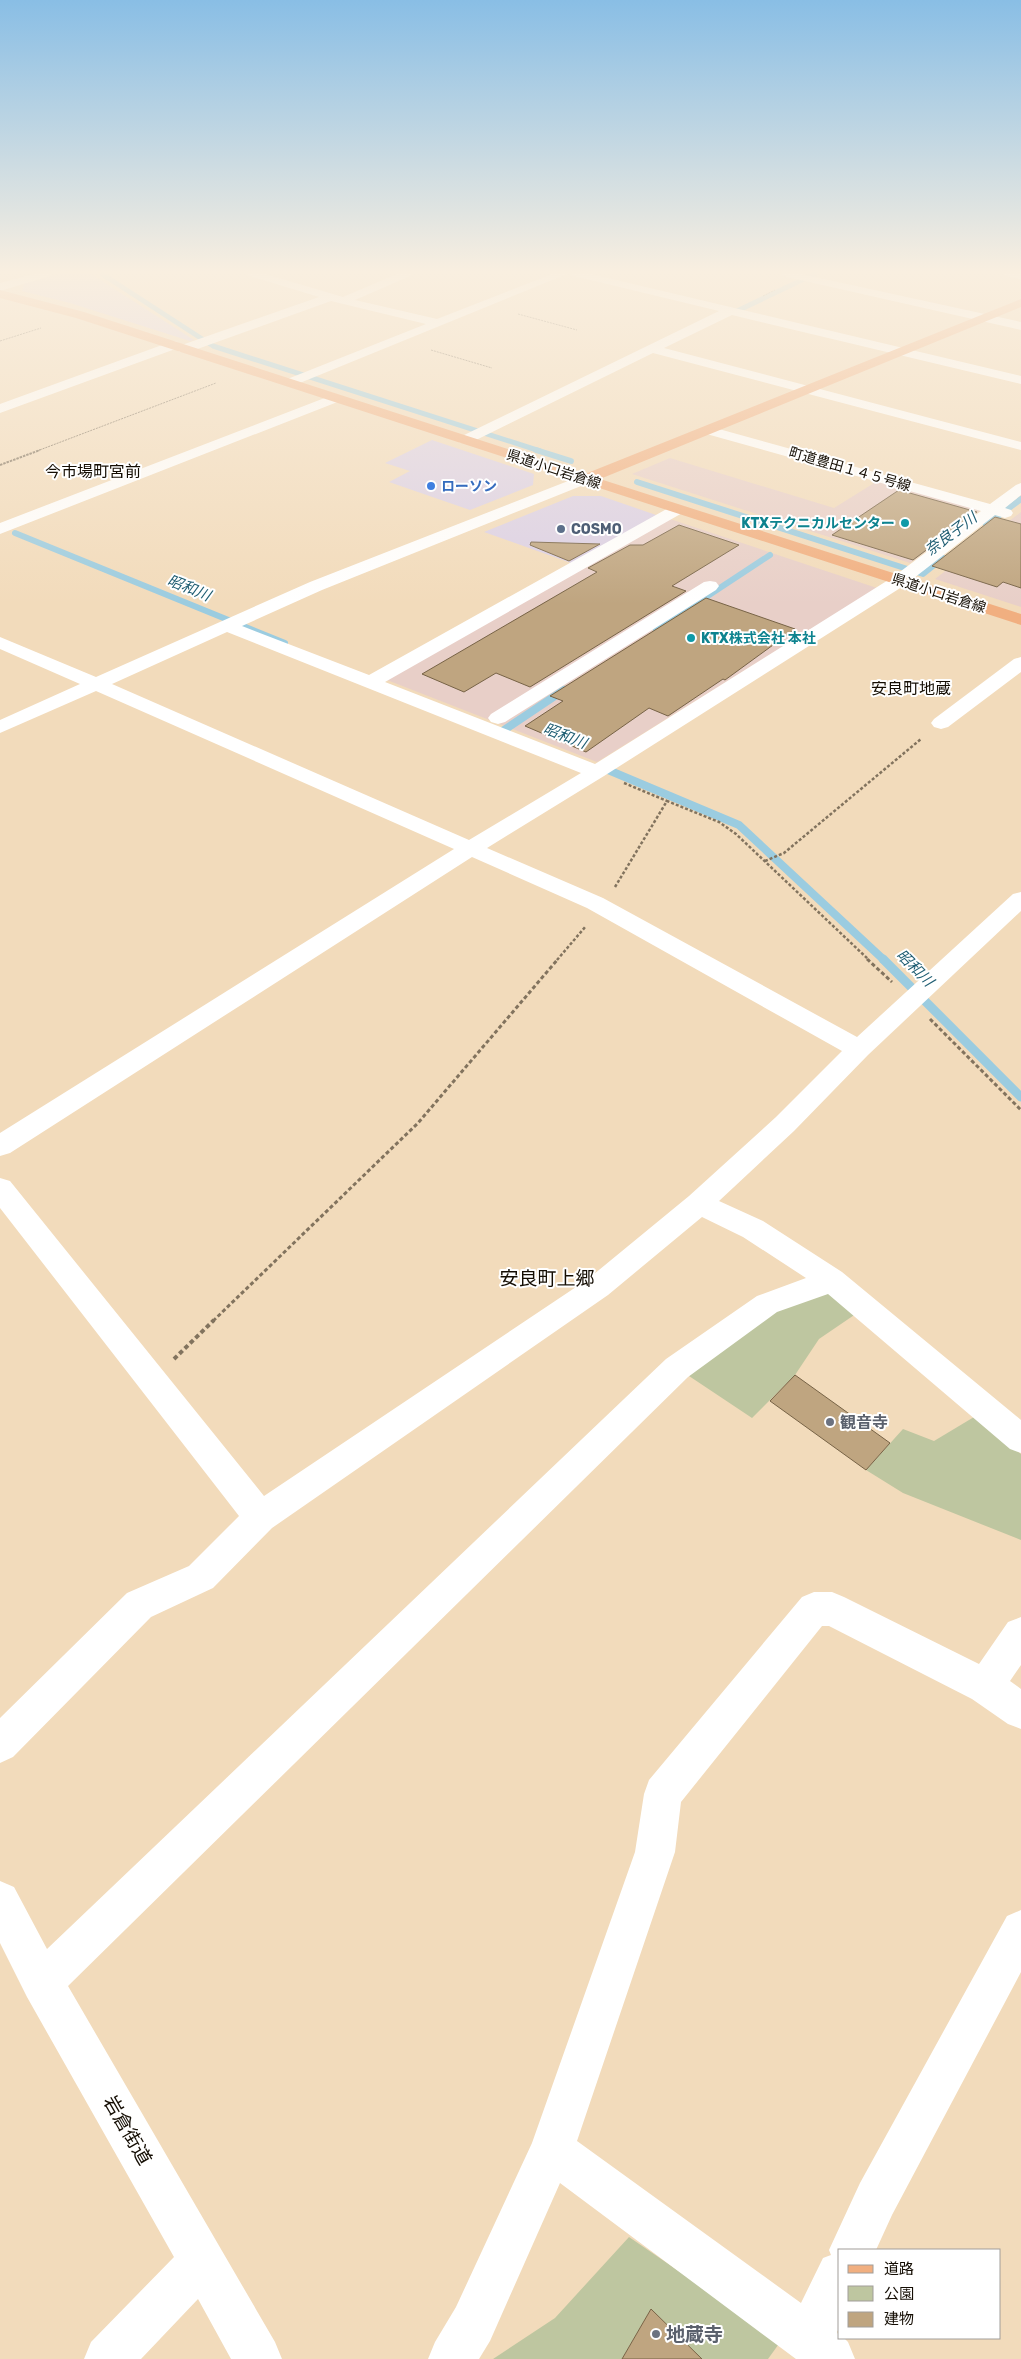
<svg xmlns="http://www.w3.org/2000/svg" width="1021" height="2359" font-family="Rubik,'Noto Sans JP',sans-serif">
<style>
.commercial{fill:#dbd0e5}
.industrial{fill:#e8cfc8}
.green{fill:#bec6a0}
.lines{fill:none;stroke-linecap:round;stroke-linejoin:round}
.stream-far3{stroke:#9bcce0;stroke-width:5}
.stream-far2{stroke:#9bcce0;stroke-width:6}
.stream-far1{stroke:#9bcce0;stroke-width:8}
.stream{stroke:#9bcce0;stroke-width:9}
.building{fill:#bfa580;stroke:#776346}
.path-far4{stroke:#82735e;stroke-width:1;stroke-dasharray:2 1;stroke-linecap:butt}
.path-far3{stroke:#82735e;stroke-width:2;stroke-dasharray:2.5 1;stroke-linecap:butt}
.path-far2{stroke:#82735e;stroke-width:2.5;stroke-dasharray:3 2;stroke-linecap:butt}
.path-far1{stroke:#82735e;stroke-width:3;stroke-dasharray:4 2.5;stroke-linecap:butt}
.path{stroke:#82735e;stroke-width:4;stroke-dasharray:4.5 3;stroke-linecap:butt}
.minor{fill:#fff;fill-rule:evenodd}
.major{fill:#f1af80;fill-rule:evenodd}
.shop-dot{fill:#3f7fe0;stroke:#fff;stroke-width:2}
.culture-dot{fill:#0f9aa8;stroke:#fff;stroke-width:2}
.service-dot{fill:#5c6f8a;stroke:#fff;stroke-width:2}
.worship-dot{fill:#6b7280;stroke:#fff;stroke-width:2}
.labels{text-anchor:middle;stroke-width:4;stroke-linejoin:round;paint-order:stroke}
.far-street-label{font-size:14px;fill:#140d03;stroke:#fff}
.far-shop-label{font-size:14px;font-weight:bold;fill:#366cbe;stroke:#fff;text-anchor:start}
.far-culture-label{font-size:14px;font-weight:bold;fill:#0d838f;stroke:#fff;text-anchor:end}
.far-service-label{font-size:14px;font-weight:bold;fill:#4e5e75;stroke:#fff;text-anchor:start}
.far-water-label{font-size:15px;font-style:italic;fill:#205e73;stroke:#fff}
.far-quarter-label{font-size:16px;fill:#140d03;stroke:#fff}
.worship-label{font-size:16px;font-weight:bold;fill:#5b616d;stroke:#fff;text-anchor:start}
.quarter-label{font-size:19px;fill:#140d03;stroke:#fff}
.near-street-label{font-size:19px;fill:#140d03;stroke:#fff}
.near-worship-label{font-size:19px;font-weight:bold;fill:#5b616d;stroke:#fff;text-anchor:start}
</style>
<rect width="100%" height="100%" fill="#f2dbbb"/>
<path class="commercial" d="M59 274H91L194 340 190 341 70 303 22 291 24 284Z
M432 440 534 474 533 485 470 510 389 482 410 471 385 463Z
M573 496H601L659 516 574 564 484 532Z"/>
<path class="industrial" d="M670 458 834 508 879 480 982 509 910 563 632 474Z
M1021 512V607L935 579Z
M667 518 877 588 597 762 387 680Z"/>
<path class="green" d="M832 1280 866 1307 819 1339 795 1375 752 1418 677 1368Z
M974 1417 1021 1454V1540L903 1493 866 1470 903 1429 934 1441Z
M629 2237 781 2341 768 2359H702L651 2309 622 2359H493L555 2318Z"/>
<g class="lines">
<path class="stream-far3" d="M102 274 213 346 540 451
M807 277 815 274
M737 311 802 280"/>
<path class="stream-far2" d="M536 450 571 461
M637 482 923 574 943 558
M986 525 1021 499
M15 533 285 643
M656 630 770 555"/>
<path class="stream-far1" d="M504 730 564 690
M601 767 739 825 884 960"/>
<path class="stream" d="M883 959 1021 1097"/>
</g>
<path class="building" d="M899 490 977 512 913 560 832 535Z
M995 517 1021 524V588L1003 582 997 587 932 566Z
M679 525 739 545 672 586 686 591 530 687 496 673 464 692 422 674 597 572 588 568 630 545H643Z
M531 542 600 544 569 561 530 545Z
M706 598 795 629 725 680 723 679 668 716 649 708 586 752 525 726 563 701 550 696Z
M795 1375 890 1443 866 1470 770 1401Z
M651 2309 702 2359H622Z"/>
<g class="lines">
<path class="path-far4" d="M763 296 775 290
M518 314 577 330
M0 341 41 328
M431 350 492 368
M37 451 216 383"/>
<path class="path-far3" d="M0 465 40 450"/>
<path class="path-far2" d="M624 783 667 801
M765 861 784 853 921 739
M615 887 667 801 719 822 736 834 869 960
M557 960 586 926"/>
<path class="path-far1" d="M867 959 892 982
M930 1019 1021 1110
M213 1321 418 1123 558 959"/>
<path class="path" d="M174 1359 214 1320"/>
<path class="minor" d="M34 274H52L50 276 0 291V283Z
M248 274H265L343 297 397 274H412L410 276 355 300 437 319 552 274H567L290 387 283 383 285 380 426 324 331 301 189 352H179L178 349 179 346 319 297 250 276Z
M572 274H591L1021 376V384L732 315 664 348 1021 442V450L653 353 470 443H460L458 440 460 437 719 311 574 276Z
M781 274H801L1021 322V330L787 277Z
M1004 274H1021V279L1006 276Z
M173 341 178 342 179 345 178 348 0 413V404Z
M335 394 342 398 340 401 0 534V523Z
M708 426 990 504 1016 485 1021 483V495L1005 508 1011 510 1013 513 1011 516 1005 518 995 515 905 585 604 776 487 848 603 898 857 1037 1013 894 1021 892V911L868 1055 794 1131 719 1201 763 1221 842 1272 1021 1420V1453L1010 1449 828 1294 777 1312 688 1377 68 1986 275 2342 282 2359H231L198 2299 141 2359H84L91 2342 174 2257 27 1997 0 1943V1881L14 1887 47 1949 666 1359 757 1296 806 1278 743 1237 702 1217 608 1295 272 1528 213 1588 151 1617 13 1757 0 1763V1718L127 1593 189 1566 239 1516 0 1208V1178L10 1181 264 1496 588 1279 689 1196 776 1117 842 1051 587 908 472 857 10 1153 0 1156V1133L454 849 96 691 0 733V720L80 684 0 649V637L96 677 310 582 586 474 591 476 594 479 591 482 322 590 242 626 369 675 672 506H684L686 509 684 512 385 682 595 764 893 577 981 511 703 433 701 430ZM227 632 581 773 469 840 112 684Z
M710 581 716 582 719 586 716 590 505 722 498 724 491 722 488 718 491 714 704 582Z
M1021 657V672L948 727 941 729 934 727 931 723 934 719 1014 659Z
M814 1592H832L844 1597 979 1664 1008 1622 1021 1617V1665L1010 1681 1021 1689V1729L1008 1724 972 1699 829 1626H822L681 1802 675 1852 577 2141 801 2303 823 2258 831 2255 829 2250 860 2183 1007 1916 1021 1910V1972L892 2215 876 2250H840V2326L837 2332 840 2338H844L848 2342 855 2359H796L560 2183 490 2341 479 2359H428L435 2342 456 2307 532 2143 635 1852 644 1794 649 1780 802 1597Z"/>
<path class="major" d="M0 290 84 312 585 474 1021 299V307L600 479 1021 614V625L76 318 0 298Z"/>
</g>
<linearGradient id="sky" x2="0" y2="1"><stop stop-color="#89bee5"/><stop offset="0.45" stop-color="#f9efe0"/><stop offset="1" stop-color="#f9efe0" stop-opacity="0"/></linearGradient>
<rect width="1021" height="604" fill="url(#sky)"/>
<circle class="shop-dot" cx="431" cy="486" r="5"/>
<g class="culture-dot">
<circle cx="905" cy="523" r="5"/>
<circle cx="691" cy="638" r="5"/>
</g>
<circle class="service-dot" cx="561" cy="529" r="5"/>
<g class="worship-dot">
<circle cx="830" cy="1422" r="5"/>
<circle cx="656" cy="2334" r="5"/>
</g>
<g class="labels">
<g class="far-street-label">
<text transform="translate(554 469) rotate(18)" y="5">県道小口岩倉線</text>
<text transform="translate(850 469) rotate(16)" y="5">町道豊田１４５号線</text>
<text transform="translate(939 593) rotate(18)" y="5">県道小口岩倉線</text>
</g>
<g class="far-shop-label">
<text x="441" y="491">ローソン</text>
</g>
<g class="far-culture-label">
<text x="895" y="528">KTXテクニカルセンター</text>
<text x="701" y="643" text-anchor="start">KTX株式会社 本社</text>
</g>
<g class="far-service-label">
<text x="571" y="534">COSMO</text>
</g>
<g class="far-water-label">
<text transform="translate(951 534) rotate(-37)" y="5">奈良子川</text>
<text transform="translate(189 588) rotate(22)" y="5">昭和川</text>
<text transform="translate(565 736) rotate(21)" y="5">昭和川</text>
<text transform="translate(915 968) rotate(45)" y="5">昭和川</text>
</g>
<g class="far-quarter-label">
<text x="93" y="477">今市場町宮前</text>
<text x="911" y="694">安良町地蔵</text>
</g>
<g class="worship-label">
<text x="840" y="1428">観音寺</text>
</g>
<g class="quarter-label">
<text x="547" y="1285">安良町上郷</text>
</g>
<g class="near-street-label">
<text transform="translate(128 2130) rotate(60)" y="7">岩倉街道</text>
</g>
<g class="near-worship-label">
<text x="666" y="2341">地蔵寺</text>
</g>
</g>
<rect x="838" y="2249" width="162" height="90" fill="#ffffff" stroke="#a19e9a"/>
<rect x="848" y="2265" width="25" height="8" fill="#f1af80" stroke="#a19e9a"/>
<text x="884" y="2274" font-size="15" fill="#140d03">道路</text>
<rect x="848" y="2286" width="25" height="15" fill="#bec6a0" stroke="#a19e9a"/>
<text x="884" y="2299" font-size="15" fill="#140d03">公園</text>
<rect x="848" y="2312" width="25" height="15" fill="#bfa580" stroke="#a19e9a"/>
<text x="884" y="2324" font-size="15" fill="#140d03">建物</text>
</svg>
